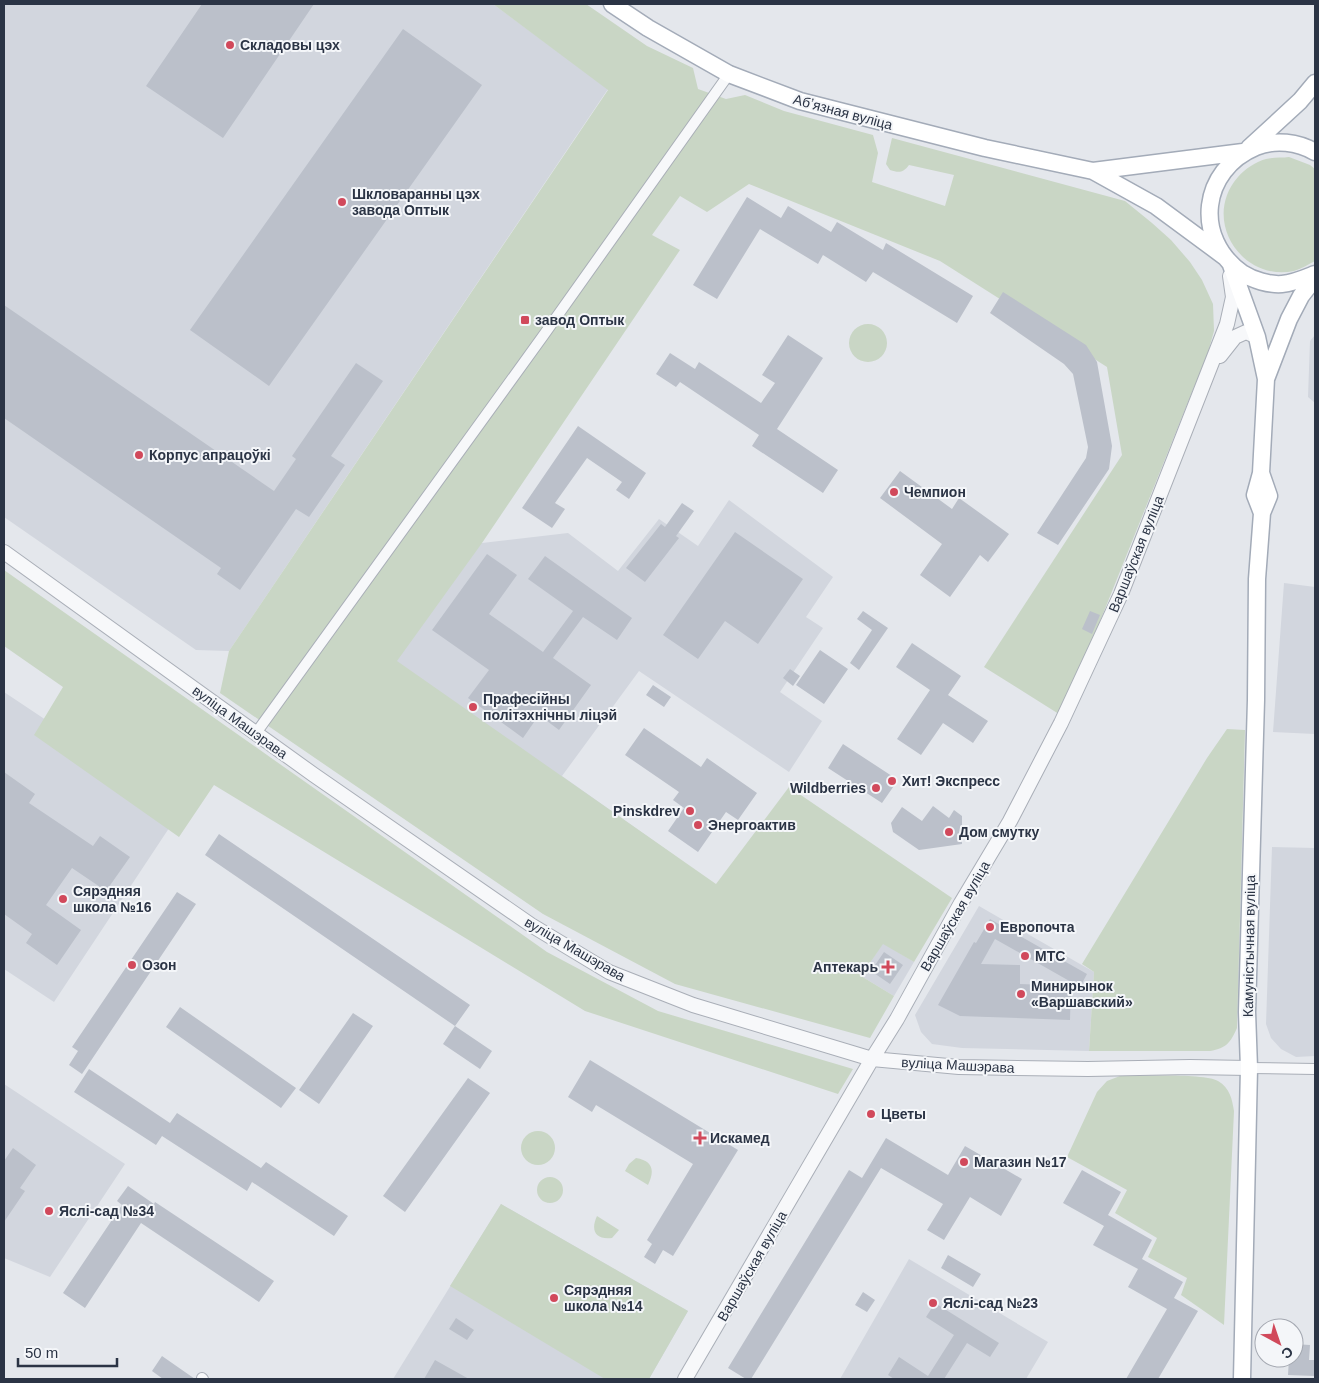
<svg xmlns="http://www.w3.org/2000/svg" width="1319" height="1383" font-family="Arial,sans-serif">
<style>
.built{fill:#d2d6de}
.green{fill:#c9d6c5}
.building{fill:#bbc0ca}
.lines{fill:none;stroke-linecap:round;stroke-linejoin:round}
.minor-casing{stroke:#a9aeb7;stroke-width:12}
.tertiary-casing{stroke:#a9aeb7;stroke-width:16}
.primary-casing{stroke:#a3abb8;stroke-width:19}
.minor{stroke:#f7f8fa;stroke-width:10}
.tertiary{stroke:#f7f8fa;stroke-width:14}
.primary{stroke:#fff;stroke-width:16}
.poi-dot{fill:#d1495b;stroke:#f4f6f9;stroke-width:2}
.labels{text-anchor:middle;stroke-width:4;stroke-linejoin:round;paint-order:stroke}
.poi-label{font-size:14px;font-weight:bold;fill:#2b3445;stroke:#f4f6f9;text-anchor:start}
.street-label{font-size:14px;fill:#2b3445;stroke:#f4f6f9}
</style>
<rect width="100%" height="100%" fill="#e4e7ec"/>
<path class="built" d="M4 4H493L608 89 229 651 196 650 4 517Z
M1315 335V403L1308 397 1310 341Z
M729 500 833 577 806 617 823 628 780 692 822 721 789 772 639 671 562 776 678 858 328 693 448 521 482 543 568 533 618 571 659 519 698 546Z
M1284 583 1315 587V734L1273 732Z
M4 692 181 810 54 1002 4 969Z
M1272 847 1315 848V1056L1296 1057 1281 1049 1271 1038 1266 1024Z
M979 906 1094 972 1089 1051 962 1048 932 1044 921 1032 915 1015Z
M883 943 914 962 894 996 861 976Z
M4 1084 125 1164 50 1277 4 1258Z
M501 1204 688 1311 649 1379H393Z
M909 1259 1048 1342 1026 1379H840Z"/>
<path class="green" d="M493 4H586L647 46 693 68 698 89 726 99 745 95 784 111 873 135 878 153 872 182 945 206 954 175 909 165C903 173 899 173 890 170L886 164 892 138 1125 201 1152 223 1171 240 1190 262 1202 280 1213 304 1214 331 1205 363 1194 387 1062 716 984 667 1122 455 1107 367 940 261 749 184 707 212 680 196 652 235 680 250 482 543 397 661 716 884 789 787 952 898 914 962 883 944 861 976 894 996 870 1038 675 984 543 914 220 693 229 651 608 90Z
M1289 157 1310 165 1315 169V261C1309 264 1301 269 1294 271 1241 282 1201 219 1238 177 1245 169 1255 162 1266 159 1273 157 1282 158 1289 157Z
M849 343a19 19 0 1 1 38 0a19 19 0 1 1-38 0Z
M4 570 547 952 658 1011 853 1069 838 1094 585 1011 214 785 179 837 34 735 63 687 4 646Z
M1227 729 1245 730 1237 1028C1230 1043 1227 1048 1210 1051H1089L1094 972 1082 964 1207 758Z
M1120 1076C1139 1076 1205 1073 1218 1081 1230 1088 1232 1099 1234 1111L1224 1325 1181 1295 1187 1278 1148 1257 1157 1238 1115 1213 1127 1190 1067 1157 1097 1092 1107 1081Z
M521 1148a17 17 0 1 1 34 0a17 17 0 1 1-34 0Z
M636 1158C653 1161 655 1170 648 1185L625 1171 629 1164Z
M537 1190a13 13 0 1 1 26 0a13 13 0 1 1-26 0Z
M501 1204 688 1311 649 1379H605L450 1286Z
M597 1216 619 1230 612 1238C596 1240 590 1231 597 1216Z"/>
<path class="building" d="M202 4H314L223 138 146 86Z
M403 29 482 85 269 386 190 330Z
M747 197 781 218 788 206 831 232 837 222 883 250 886 243 973 296 957 323 873 272 866 282 823 255 818 264 760 229 717 299 693 285Z
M1003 292 1086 345 1097 362 1112 446 1109 469 1058 545 1037 533 1086 458 1088 447 1073 374 1064 364 990 313Z
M4 305 274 491 296 459 292 456 356 363 383 381 331 456 345 465 309 517 296 509 240 590 217 574 221 568 4 418Z
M788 335 823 358 777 429 838 470 823 493 752 446 759 435 680 382 676 387 656 374 670 353 695 369 699 362 761 403 775 383 762 375Z
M578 426 646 473 629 499 616 490 622 482 587 458 555 503 565 509 552 528 522 508Z
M900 471 952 509 959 498 1009 534 988 562 980 555 950 597 920 575 942 544 880 498Z
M682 503 694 511 676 536 679 538 645 582 626 568 661 524 665 527Z
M735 532 803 579 758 644 725 621 698 659 663 635Z
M487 554 517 575 489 614 543 652 573 611 528 579 545 556 632 618 617 640 583 617 553 658 591 685 559 730 539 715 523 738 468 698 489 670 432 630Z
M863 611 888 628 859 670 850 663 872 630 857 619Z
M1090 611 1100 615 1092 634 1082 629Z
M912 643 961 676 948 695 988 721 973 743 943 723 921 755 897 739 930 690 896 667Z
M820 650 848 669 824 704 796 685Z
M790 669 800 676 793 686 783 678Z
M653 685 671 697 664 707 646 695Z
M644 728 701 767 707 758 757 793 738 820 726 812 698 852 668 831 684 808 673 800 679 792 625 755Z
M843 744 898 780 882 803 828 768Z
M4 772 35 794 29 803 93 846 100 836 130 857 106 891 72 868 46 905 81 930 57 965 26 943 32 934 4 914Z
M933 806 949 818 954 810 962 816V844L919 850 893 832 891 823 902 807 922 821Z
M219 834 470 1005 455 1026 205 855Z
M177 892 196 904 82 1074 69 1065 78 1051 72 1047Z
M990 919 1087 974 1080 987 995 939 981 964 1020 965V984L1071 986 1070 1020 960 1016 938 1005 974 942 976 943Z
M884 952 903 965 890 984 871 971Z
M180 1007 296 1088 281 1108 166 1027Z
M353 1013 373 1026 319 1104 299 1090Z
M455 1026 492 1051 480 1069 443 1044Z
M590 1060 738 1150 673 1256 663 1250 655 1264 644 1257 652 1244 647 1240 693 1164 596 1105 592 1112 568 1097Z
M89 1069 170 1123 177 1113 261 1168 266 1162 348 1216 334 1236 252 1182 247 1191 162 1136 156 1145 74 1092Z
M468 1078 490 1093 405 1212 383 1196Z
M886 1138 948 1175 965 1146 1022 1179 1001 1216 970 1197 944 1240 927 1230 943 1204 881 1168 751 1379H746L728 1368 849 1170 862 1178Z
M13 1148 36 1165 20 1188 25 1191 4 1222V1161Z
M1082 1170 1121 1192 1108 1215 1152 1240 1142 1259 1183 1282 1174 1298 1198 1311 1158 1379H1126L1167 1309 1128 1287 1138 1269 1093 1245 1104 1226 1063 1203Z
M128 1186 154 1204 155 1202 274 1281 259 1302 141 1223 85 1308 63 1293 122 1205 117 1201Z
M948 1255 981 1274 973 1287 941 1268Z
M863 1292 875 1300 867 1312 855 1305Z
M935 1303 999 1343 990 1357 967 1343 944 1379H894L888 1375 899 1357 928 1376 954 1335 926 1317Z
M456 1318 474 1330 467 1340 449 1329Z
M1294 1344 1310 1345 1309 1360H1315V1376L1288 1375 1289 1358H1294Z
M162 1356 195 1379H163L152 1371Z
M435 1360 469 1379H424Z"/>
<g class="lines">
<defs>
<path id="minor" d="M256 733 543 336 729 74
M1249 1068 1315 1069
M202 1378 203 1379"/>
<path id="tertiary" d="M1220 356 1235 337 1246 332 1257 337
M4 552 314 775 531 925 609 972 693 1005 872 1059 959 1067 1088 1069 1190 1067 1249 1068
M685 1379 872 1059 897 1019 961 903 1010 821 1061 723 1121 594 1227 324 1233 297 1230 276"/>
<path id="primary" d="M612 4 648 28 729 74 800 101 985 148 1093 171 1156 206 1225 257
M1249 148 1300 101 1315 83
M1315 152C1298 142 1275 139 1256 147 1201 170 1193 238 1242 273 1253 280 1269 285 1282 284 1294 283 1305 278 1315 274
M1093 171 1243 152
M1231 265 1257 337 1266 379 1261 473 1255 495 1262 513
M1266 379 1289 319 1301 296 1315 278
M1242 1379 1249 1068 1247 1012 1256 700 1257 579 1262 513 1269 496 1261 473"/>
</defs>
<use href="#minor" class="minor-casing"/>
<use href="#tertiary" class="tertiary-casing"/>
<use href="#primary" class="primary-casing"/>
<use href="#minor" class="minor"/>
<use href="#tertiary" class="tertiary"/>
<use href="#primary" class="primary"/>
</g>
<g class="poi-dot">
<circle cx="230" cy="45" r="5"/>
<circle cx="342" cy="202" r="5"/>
<rect x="520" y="315" width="10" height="10" rx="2.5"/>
<circle cx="139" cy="455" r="5"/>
<circle cx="894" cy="492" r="5"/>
<circle cx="473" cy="707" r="5"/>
<circle cx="892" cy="781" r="5"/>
<circle cx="876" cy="788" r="5"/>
<circle cx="690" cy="811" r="5"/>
<circle cx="698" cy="825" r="5"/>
<circle cx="949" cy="832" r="5"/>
<circle cx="63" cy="899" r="5"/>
<circle cx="990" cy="927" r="5"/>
<circle cx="1025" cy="956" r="5"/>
<circle cx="132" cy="965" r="5"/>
<path d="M885.5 959.5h5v5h5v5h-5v5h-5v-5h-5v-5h5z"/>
<circle cx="1021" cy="994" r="5"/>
<circle cx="871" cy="1114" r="5"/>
<path d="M697.5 1130.5h5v5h5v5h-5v5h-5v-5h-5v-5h5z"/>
<circle cx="964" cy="1162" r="5"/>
<circle cx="49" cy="1211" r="5"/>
<circle cx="554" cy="1298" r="5"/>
<circle cx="933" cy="1303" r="5"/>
</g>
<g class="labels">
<g class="poi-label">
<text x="240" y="50">Складовы цэх</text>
<text x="352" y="199">Шкловаранны цэх<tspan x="352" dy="16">завода Оптык</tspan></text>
<text x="535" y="325">завод Оптык</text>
<text x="149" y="460">Корпус апрацоўкі</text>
<text x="904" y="497">Чемпион</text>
<text x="483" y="704">Прафесійны<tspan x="483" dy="16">політэхнічны ліцэй</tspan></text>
<text x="902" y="786">Хит! Экспресс</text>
<text x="866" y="793" text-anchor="end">Wildberries</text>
<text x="680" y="816" text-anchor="end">Pinskdrev</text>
<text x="708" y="830">Энергоактив</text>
<text x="959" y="837">Дом смутку</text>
<text x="73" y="896">Сярэдняя<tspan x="73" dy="16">школа №16</tspan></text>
<text x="1000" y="932">Европочта</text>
<text x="1035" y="961">МТС</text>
<text x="142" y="970">Озон</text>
<text x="878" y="972" text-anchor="end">Аптекарь</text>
<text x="1031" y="991">Минирынок<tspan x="1031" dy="16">«Варшавский»</tspan></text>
<text x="881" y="1119">Цветы</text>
<text x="710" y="1143">Искамед</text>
<text x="974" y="1167">Магазин №17</text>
<text x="59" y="1216">Яслі-сад №34</text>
<text x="564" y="1295">Сярэдняя<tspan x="564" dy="16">школа №14</tspan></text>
<text x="943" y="1308">Яслі-сад №23</text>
</g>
<g class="street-label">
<text transform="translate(843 112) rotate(15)" y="5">Абʼязная вуліца</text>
<text transform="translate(1136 554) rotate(-68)" y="5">Варшаўская вуліца</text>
<text transform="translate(240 722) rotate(36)" y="5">вуліца Машэрава</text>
<text transform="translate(955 916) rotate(-60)" y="5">Варшаўская вуліца</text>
<text transform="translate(1249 946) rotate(-89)" y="5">Камуністычная вуліца</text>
<text transform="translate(575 949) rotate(30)" y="5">вуліца Машэрава</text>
<text transform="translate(958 1065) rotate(3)" y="5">вуліца Машэрава</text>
<text transform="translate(752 1266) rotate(-60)" y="5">Варшаўская вуліца</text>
</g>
</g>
<rect width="1319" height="1383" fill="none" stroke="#2b3445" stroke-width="10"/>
<g transform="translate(1279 1343) rotate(140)"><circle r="24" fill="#f4f6f9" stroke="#a4a8b1"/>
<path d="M0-4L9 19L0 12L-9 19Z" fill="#d1495b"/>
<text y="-8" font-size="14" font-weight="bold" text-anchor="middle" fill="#2b3445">С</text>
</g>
<path d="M18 1358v8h99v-8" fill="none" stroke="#2b3445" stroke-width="2.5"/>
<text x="25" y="1358" font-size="15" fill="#2b3445" stroke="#f4f6f9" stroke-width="4" paint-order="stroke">50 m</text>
</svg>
